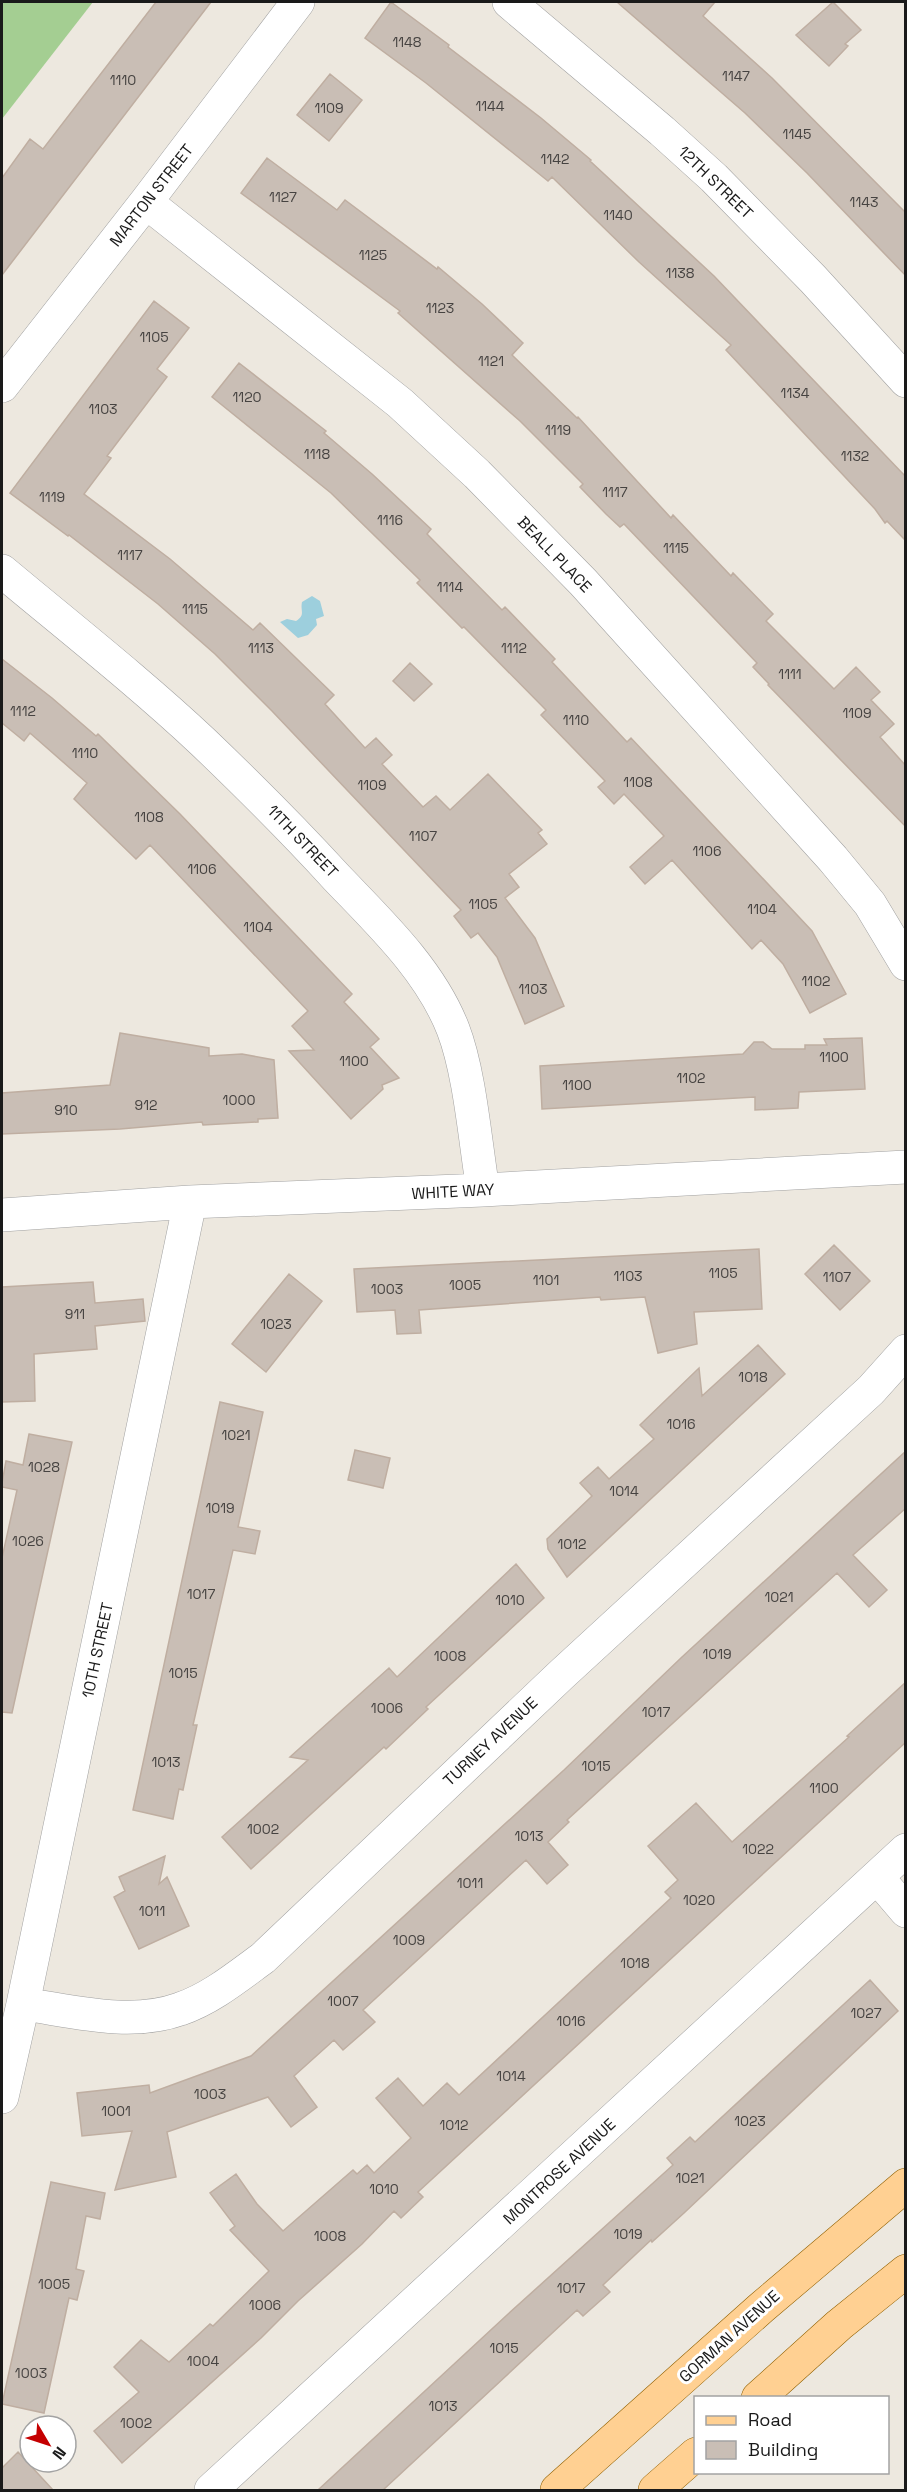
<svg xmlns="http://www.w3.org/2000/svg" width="907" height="2492" font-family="'Space Grotesk',sans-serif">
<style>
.forest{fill:#a4ce92}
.water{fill:#9dcfdd}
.building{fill:#c9beb5;stroke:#bfaea1;stroke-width:1.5}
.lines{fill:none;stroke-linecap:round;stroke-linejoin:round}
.street-casing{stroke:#a1a1a1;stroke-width:34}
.primary-casing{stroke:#916000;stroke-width:34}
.street{stroke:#fff;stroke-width:33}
.primary{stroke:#ffd092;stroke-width:33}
.labels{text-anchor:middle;stroke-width:6;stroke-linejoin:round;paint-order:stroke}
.number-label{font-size:14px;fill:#464341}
.street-label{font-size:16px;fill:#1a1a1a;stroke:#fff}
</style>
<rect width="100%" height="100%" fill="#ede8df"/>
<path class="forest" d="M2 2H93L2 119Z"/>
<path class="water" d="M312 596 320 601 324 616 316 619 317 625 308 635 298 638 280 622 287 619 296 621C306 615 300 611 302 602Z"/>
<path class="building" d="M156 2H211L2 275V178L30 139 43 149Z
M391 2 449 45 448 47 541 118 591 160 590 161 714 276 797 363 906 477V541L887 521 885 523 875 509 726 350 731 345 639 262 552 177 548 181 426 83 365 38Z
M617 2H715L703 16 772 78 906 213V276L807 173 745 113Z
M833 2 861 30 845 44 848 46 829 66 796 35Z
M330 74 362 100 329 141 297 115Z
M267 158 337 210 345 200 437 269 438 267 482 304 523 343 512 355 577 418 578 417 671 518 673 515 731 576 733 573 773 614 766 621 834 689 856 667 880 692 871 700 894 724 880 737 906 766V827L768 685 769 684 753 667 757 663 624 524 620 527 606 514 580 487 583 484 520 421 398 313 400 311 241 193Z
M154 301 189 328 157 369 167 377 107 456 111 458 84 494 170 559 253 630 260 623 334 695 325 704 365 748 376 738 392 755 382 764 423 807 436 796 450 810 488 774 542 830 538 833 547 844 509 874 519 887 505 898 535 938 564 1006 525 1024 497 957 478 933 471 938 454 916 461 910 272 711 215 654 158 604 69 535 68 536 10 493Z
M239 363 326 431 324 433 372 474 431 529 427 534 502 610 505 607 555 659 552 662 627 742 631 738 812 931 846 994 810 1013 783 964 761 940 752 949 672 860 645 884 630 867 664 836 624 794 614 804 598 787 605 781 541 715 546 710 464 627 462 628 417 583 420 580 331 493 212 397Z
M2 659 52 698 96 736 98 734 180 814 313 953 352 994 344 1002 379 1039 370 1047 399 1078 382 1085 383 1089 351 1119 289 1051 314 1050 292 1026 308 1011 150 845 136 859 74 799 87 783 30 733 24 741 2 723Z
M410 663 432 684 414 701 393 681Z
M120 1033 209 1048V1056L242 1054 274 1060 278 1118 258 1119V1122L203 1125 202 1122 120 1129 2 1134V1093L110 1085Z
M862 1038 865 1089 799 1092 798 1108 755 1110V1097L542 1109 540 1066 743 1054 754 1042H763L772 1049H805V1045H827L824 1039Z
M834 1245 870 1281 840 1310 805 1274Z
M759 1249 762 1309 694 1312 697 1344 658 1353 645 1297 601 1300 600 1297 419 1310 421 1333 397 1334 395 1310 357 1312 354 1269Z
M289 1274 322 1301 266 1372 232 1344Z
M93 1282 95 1303 143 1299 145 1321 95 1326 97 1349 34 1354 35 1401 2 1402V1287Z
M758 1345 785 1374 567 1577 548 1549 547 1539 592 1496 580 1483 598 1467 609 1479 654 1439 640 1425 699 1368 702 1396Z
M220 1402 263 1412 238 1527 260 1531 255 1554 233 1550 193 1725H197L183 1790 179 1789 173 1819 133 1810Z
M29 1434 72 1442 12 1713 2 1712V1558L17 1490 2 1487V1483L6 1461 23 1465Z
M355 1450 390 1458 383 1488 348 1480Z
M906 1451V1508L853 1555 887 1590 869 1607 837 1573 567 1820 569 1822 548 1842 568 1865 547 1884 526 1860 363 2010 375 2022 343 2050 334 2040 294 2076 317 2107 291 2127 268 2097 167 2132 176 2177 115 2190 132 2131 82 2136 77 2093 149 2085 150 2093 251 2056 564 1770 682 1657Z
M516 1564 544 1598 426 1707 428 1709 386 1749 384 1747 251 1869 222 1837 308 1760 290 1757 389 1668 397 1677Z
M906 1682V1742L418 2192 423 2197 401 2218 394 2211 362 2244 298 2301 261 2338 122 2463 94 2431 139 2392 114 2367 141 2340 169 2362 210 2324 213 2326 269 2271 230 2230 235 2226 210 2193 236 2174 257 2204 283 2231 353 2170 357 2174 367 2165 374 2173 411 2138 376 2098 398 2078 423 2106 447 2083 459 2095 671 1898 665 1892 678 1880 648 1846 696 1803 732 1842 849 1737 847 1736Z
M165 1856 159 1884 167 1877 189 1926 139 1949 114 1897 125 1891 119 1877Z
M870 1980 898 2011 684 2213 652 2242 651 2240 603 2285 610 2292 583 2316 577 2310 383 2490H318L507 2315 673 2165 667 2158 690 2137 695 2142Z
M51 2182 105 2193 100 2219 86 2216 76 2269 84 2271 77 2300 69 2298 44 2413 2 2404Z
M18 2452 53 2490H2V2468Z"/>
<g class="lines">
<defs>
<path id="street" d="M509 2 662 131 714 178 813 279 906 381
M146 202 400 403 477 474 583 582 833 859 870 904 906 964
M2 386 146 202 298 2
M2 571C69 627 139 682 203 742 249 786 294 831 337 878 380 923 430 970 453 1029 470 1073 475 1141 483 1190
M2 1215 190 1202 483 1190 906 1167
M877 1877 906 1911
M23 2004C73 2011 130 2027 180 2009 210 1999 237 1977 263 1958L561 1675 871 1390 906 1351
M2 2097 23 2004 190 1202
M211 2490 906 1850"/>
<path id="primary" d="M758 2398 839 2325 906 2271
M557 2490 761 2308 906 2185
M655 2490 696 2454"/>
</defs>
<use href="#street" class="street-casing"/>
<use href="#primary" class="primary-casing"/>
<use href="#street" class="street"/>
<use href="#primary" class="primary"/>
</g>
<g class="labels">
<g class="number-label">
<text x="407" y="47">1148</text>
<text x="736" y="81">1147</text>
<text x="123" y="85">1110</text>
<text x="490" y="111">1144</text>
<text x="329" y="113">1109</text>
<text x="797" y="139">1145</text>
<text x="555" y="164">1142</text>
<text x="283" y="202">1127</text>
<text x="864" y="207">1143</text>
<text x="618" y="220">1140</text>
<text x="373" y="260">1125</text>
<text x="680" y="278">1138</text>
<text x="440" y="313">1123</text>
<text x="154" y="342">1105</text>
<text x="491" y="366">1121</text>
<text x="795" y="398">1134</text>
<text x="247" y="402">1120</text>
<text x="103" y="414">1103</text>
<text x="558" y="435">1119</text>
<text x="317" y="459">1118</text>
<text x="855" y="461">1132</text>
<text x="615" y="497">1117</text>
<text x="52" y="502">1119</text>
<text x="390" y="525">1116</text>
<text x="676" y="553">1115</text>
<text x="130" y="560">1117</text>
<text x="450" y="592">1114</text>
<text x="195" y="614">1115</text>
<text x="261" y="653">1113</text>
<text x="514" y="653">1112</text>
<text x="790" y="679">1111</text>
<text x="23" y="716">1112</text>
<text x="857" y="718">1109</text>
<text x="576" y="725">1110</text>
<text x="85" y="758">1110</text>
<text x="638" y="787">1108</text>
<text x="372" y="790">1109</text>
<text x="149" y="822">1108</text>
<text x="423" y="841">1107</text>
<text x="707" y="856">1106</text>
<text x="202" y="874">1106</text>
<text x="483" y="909">1105</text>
<text x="762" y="914">1104</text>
<text x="258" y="932">1104</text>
<text x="816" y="986">1102</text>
<text x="533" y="994">1103</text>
<text x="834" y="1062">1100</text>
<text x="354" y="1066">1100</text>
<text x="691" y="1083">1102</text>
<text x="577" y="1090">1100</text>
<text x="239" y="1105">1000</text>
<text x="146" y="1110">912</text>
<text x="66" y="1115">910</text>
<text x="723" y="1278">1105</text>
<text x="628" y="1281">1103</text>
<text x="837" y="1282">1107</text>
<text x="546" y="1285">1101</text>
<text x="465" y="1290">1005</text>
<text x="387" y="1294">1003</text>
<text x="75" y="1319">911</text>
<text x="276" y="1329">1023</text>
<text x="753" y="1382">1018</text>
<text x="681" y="1429">1016</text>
<text x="236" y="1440">1021</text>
<text x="44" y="1472">1028</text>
<text x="624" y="1496">1014</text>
<text x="220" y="1513">1019</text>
<text x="28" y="1546">1026</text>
<text x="572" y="1549">1012</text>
<text x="201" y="1599">1017</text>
<text x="779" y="1602">1021</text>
<text x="510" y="1605">1010</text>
<text x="717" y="1659">1019</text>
<text x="450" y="1661">1008</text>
<text x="183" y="1678">1015</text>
<text x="387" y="1713">1006</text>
<text x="656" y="1717">1017</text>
<text x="166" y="1767">1013</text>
<text x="596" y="1771">1015</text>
<text x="824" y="1793">1100</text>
<text x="263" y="1834">1002</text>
<text x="529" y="1841">1013</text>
<text x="758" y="1854">1022</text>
<text x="470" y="1888">1011</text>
<text x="699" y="1905">1020</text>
<text x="152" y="1916">1011</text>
<text x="409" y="1945">1009</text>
<text x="635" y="1968">1018</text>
<text x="343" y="2006">1007</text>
<text x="866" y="2018">1027</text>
<text x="571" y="2026">1016</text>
<text x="511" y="2081">1014</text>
<text x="210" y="2099">1003</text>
<text x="116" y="2116">1001</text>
<text x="750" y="2126">1023</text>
<text x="454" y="2130">1012</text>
<text x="690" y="2183">1021</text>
<text x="384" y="2194">1010</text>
<text x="628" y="2239">1019</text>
<text x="330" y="2241">1008</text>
<text x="54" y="2289">1005</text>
<text x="571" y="2293">1017</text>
<text x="265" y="2310">1006</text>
<text x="504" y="2353">1015</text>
<text x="203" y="2366">1004</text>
<text x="31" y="2378">1003</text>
<text x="443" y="2411">1013</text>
<text x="136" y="2428">1002</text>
</g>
<g class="street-label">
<text transform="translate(716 182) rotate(44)" y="6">12TH STREET</text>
<text transform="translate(151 195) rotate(-52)" y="6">MARTON STREET</text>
<text transform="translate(555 554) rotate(46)" y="6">BEALL PLACE</text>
<text transform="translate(303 841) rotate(46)" y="6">11TH STREET</text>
<text transform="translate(453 1191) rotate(-3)" y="6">WHITE WAY</text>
<text transform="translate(97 1650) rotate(-78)" y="6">10TH STREET</text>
<text transform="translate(490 1741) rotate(-43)" y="6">TURNEY AVENUE</text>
<text transform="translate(559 2171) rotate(-43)" y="6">MONTROSE AVENUE</text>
<text transform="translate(729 2336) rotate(-42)" y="6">GORMAN AVENUE</text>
</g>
</g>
<rect width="907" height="2492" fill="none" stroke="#1a1a1a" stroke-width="6"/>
<rect x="694" y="2396" width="195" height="78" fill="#ffffff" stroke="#a3a3a3" stroke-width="1.5"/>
<rect x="706" y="2416" width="30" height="9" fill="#ffd092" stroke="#a3a3a3" stroke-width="1.5"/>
<text x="748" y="2426" font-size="18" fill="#1a1a1a">Road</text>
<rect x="706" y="2441" width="30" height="18" fill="#c9beb5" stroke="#a3a3a3" stroke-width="1.5"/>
<text x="748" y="2456" font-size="18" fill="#1a1a1a">Building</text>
<g transform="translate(48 2444) rotate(129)"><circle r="28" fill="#ffffff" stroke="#a3a3a3" stroke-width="1.5"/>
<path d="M0-4.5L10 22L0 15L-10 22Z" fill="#c50001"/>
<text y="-9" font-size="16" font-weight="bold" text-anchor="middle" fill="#1a1a1a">N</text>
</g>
</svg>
